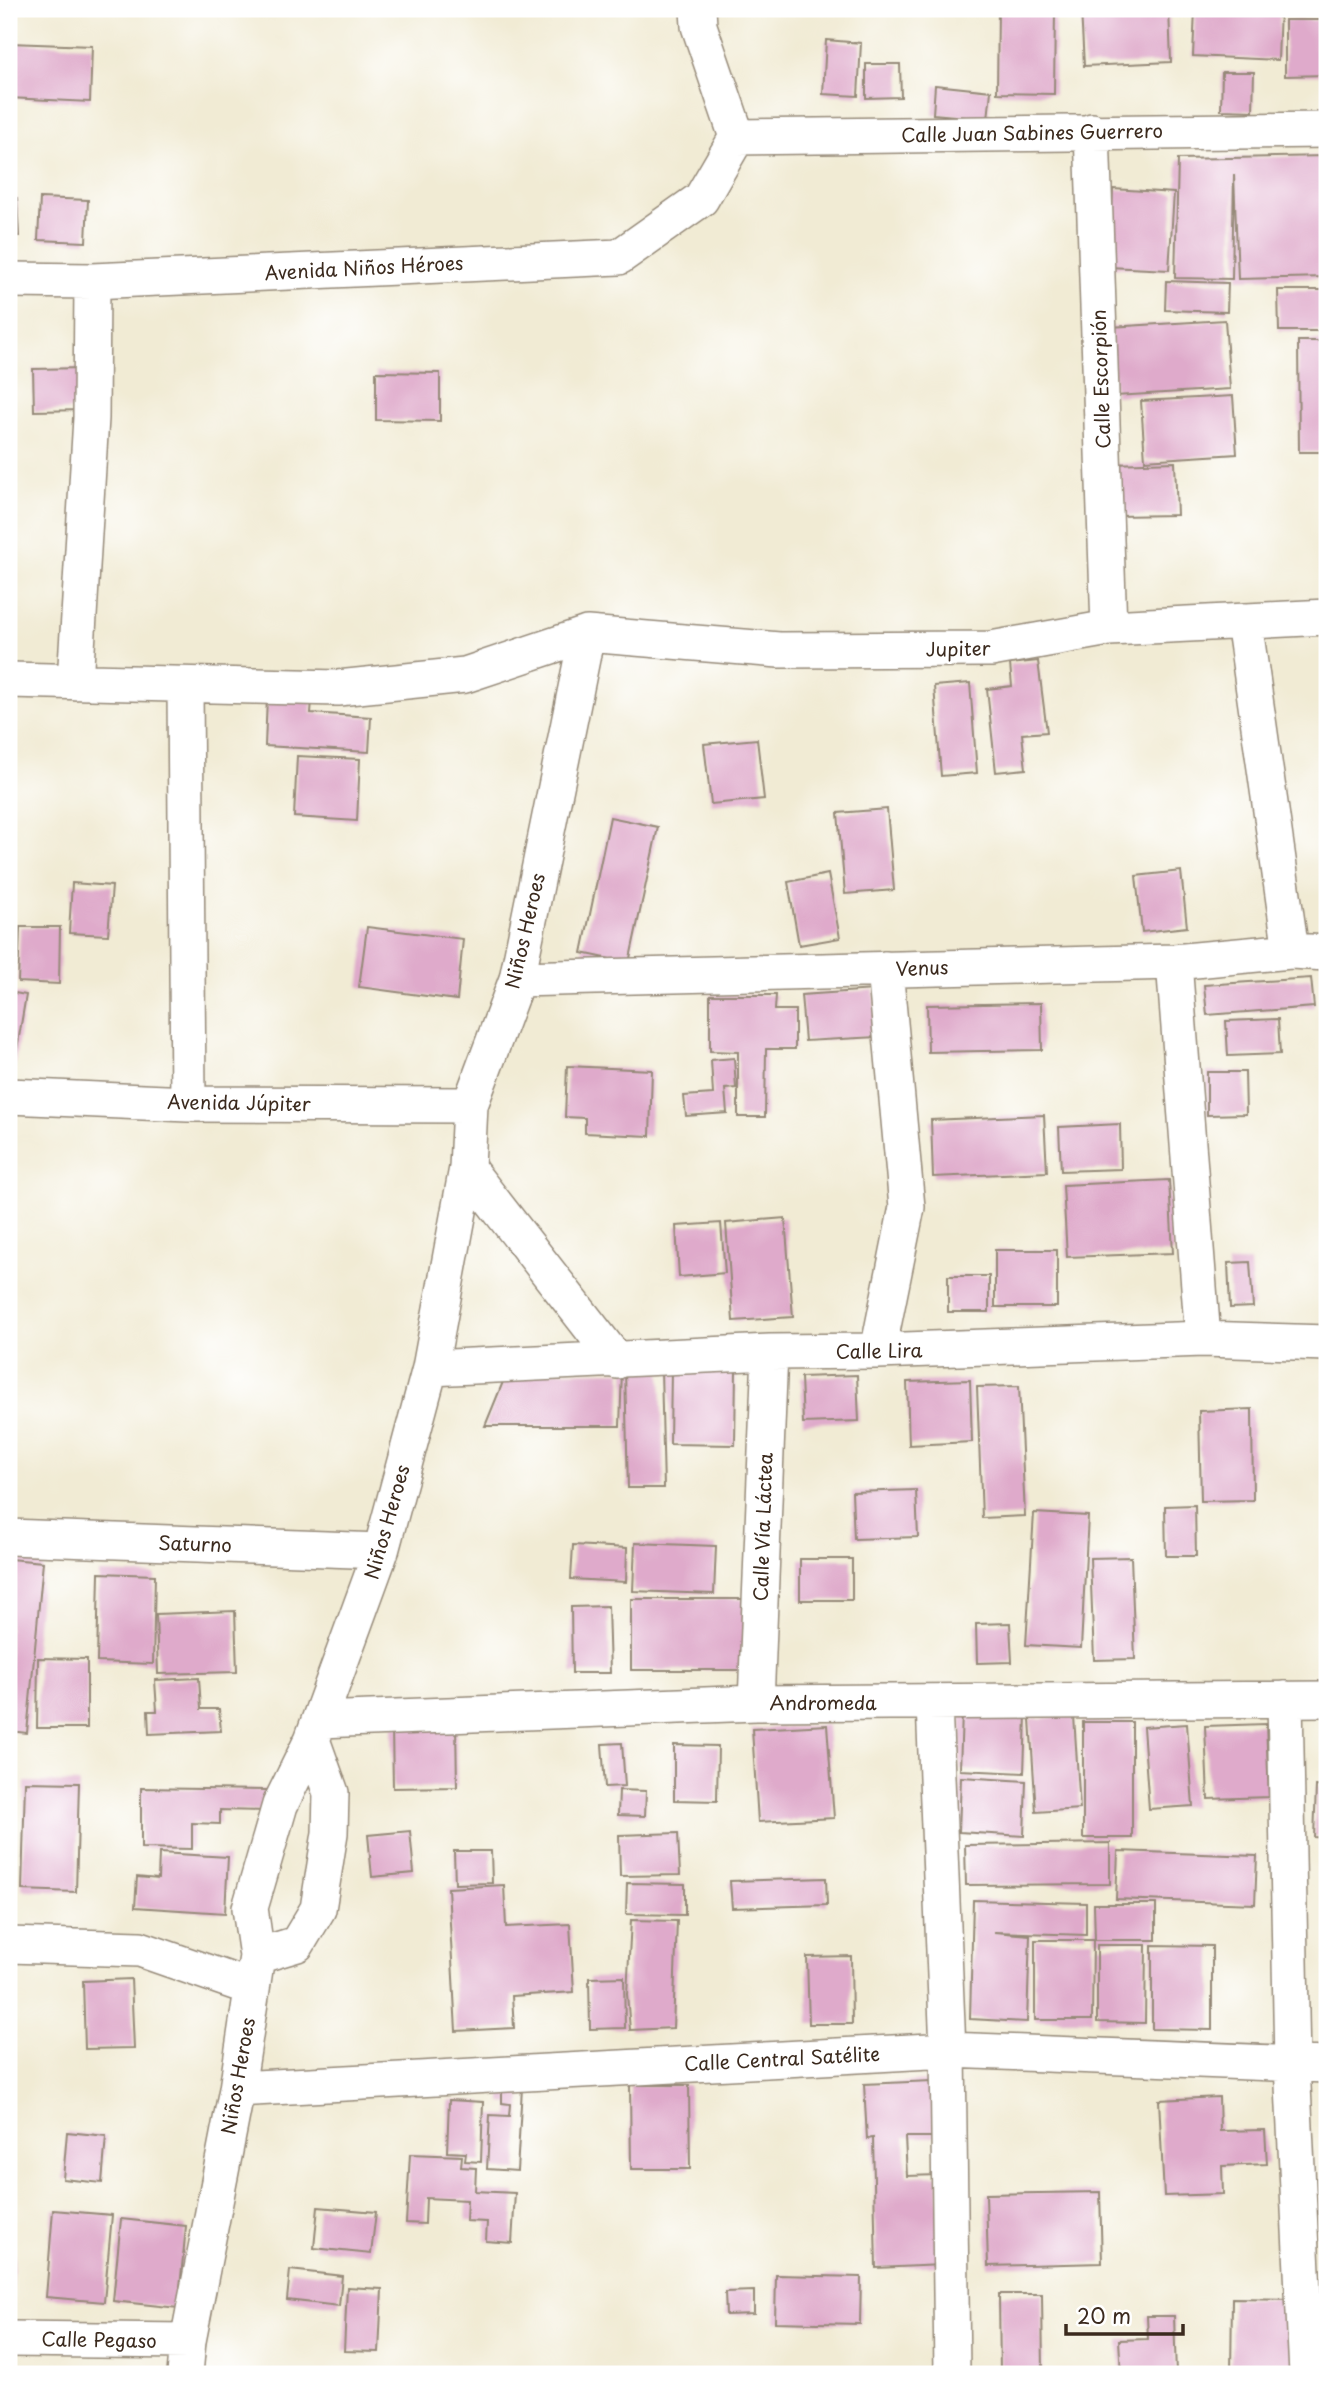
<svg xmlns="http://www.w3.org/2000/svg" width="1336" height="2383" font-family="'Playpen Sans',sans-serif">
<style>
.building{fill:#dfaacb}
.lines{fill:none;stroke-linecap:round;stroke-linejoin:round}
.minor-casing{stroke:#968a79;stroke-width:38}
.minor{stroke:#fff;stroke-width:35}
.labels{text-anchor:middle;stroke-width:5;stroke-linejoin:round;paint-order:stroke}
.street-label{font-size:19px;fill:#3b2a1e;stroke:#fff}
</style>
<rect width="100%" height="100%" fill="#fff"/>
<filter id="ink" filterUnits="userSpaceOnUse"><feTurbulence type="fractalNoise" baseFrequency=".0143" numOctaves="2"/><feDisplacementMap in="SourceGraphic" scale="14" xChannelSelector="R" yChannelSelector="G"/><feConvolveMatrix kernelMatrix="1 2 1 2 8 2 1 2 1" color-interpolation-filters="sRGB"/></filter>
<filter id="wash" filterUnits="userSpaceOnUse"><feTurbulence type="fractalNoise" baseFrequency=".00686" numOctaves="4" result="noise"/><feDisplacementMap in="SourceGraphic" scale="28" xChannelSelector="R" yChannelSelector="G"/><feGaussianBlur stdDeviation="1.57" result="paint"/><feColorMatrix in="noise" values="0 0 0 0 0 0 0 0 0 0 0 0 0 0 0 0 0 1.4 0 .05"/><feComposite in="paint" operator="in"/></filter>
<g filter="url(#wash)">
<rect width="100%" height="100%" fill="#f1ebd4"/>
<g id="blocks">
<path class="building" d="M998 9H1055L1054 94 997 93Z
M1081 9H1169L1171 62 1084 66Z
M1195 9H1280L1278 60 1193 56Z
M1285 20H1327V75L1285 76Z
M826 40 861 43 858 96 823 94Z
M9 43 92 46 90 102 9 98Z
M866 64H900L901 97 866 98Z
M1222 72H1254L1253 111 1221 110Z
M935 85 991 91 988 119 933 114Z
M1327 156V277L1238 279 1234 174 1232 279 1175 278 1178 159Z
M1113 189 1174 193 1169 270 1109 267Z
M9 198H17L19 236H9Z
M40 198 88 200 86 242 38 240Z
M1166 281 1228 283 1227 312 1165 310Z
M1278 290H1327V331H1279Z
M1225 320 1230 389 1115 396 1110 327Z
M1298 341H1327V452H1299Z
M85 368 86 410 34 411 33 369Z
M376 372 440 373V421L376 420Z
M1233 396 1237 454 1145 460 1141 401Z
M1175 462 1177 515 1115 516 1113 464Z
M1038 661 1047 732 1022 734 1026 769 996 772 987 689 1012 686 1010 664Z
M970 683 977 773 941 776 934 686Z
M267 697 312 700 311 713 371 717 369 752 265 746Z
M757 739 764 799 711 804 704 744Z
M297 756 360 759 357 821 294 817Z
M887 809 894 890 845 894 838 813Z
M610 817 658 827 629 963 582 953Z
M1181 871 1187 927 1142 932 1136 876Z
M828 874 840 938 799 945 788 882Z
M72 883 112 886 108 935 69 933Z
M20 927H60L59 984 18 982Z
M367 927 463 939 457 1000 359 987Z
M1311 978 1314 1007 1207 1015 1204 985Z
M874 990 877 1037 805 1041 801 995Z
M9 992 26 995 14 1067 9 1066Z
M710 995H776L775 1010H795V1049H766L765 1117H738V1052L710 1051Z
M1041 1003 1042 1050 928 1052 927 1005Z
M1278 1019 1280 1054 1228 1056 1226 1021Z
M734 1058 736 1088 725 1089 727 1113 686 1116 684 1096 713 1094 711 1060Z
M567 1066 652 1070 650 1136 585 1133V1118L565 1117Z
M1207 1072H1245L1246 1114 1207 1115Z
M1044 1115 1047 1172 933 1177 931 1120Z
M1120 1124 1121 1169 1061 1171 1059 1127Z
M1169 1180 1173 1253 1067 1257 1063 1185Z
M785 1218 793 1317 733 1321 726 1223Z
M721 1223 725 1273 679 1277 676 1226Z
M995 1250H1057V1307H995Z
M1250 1262 1253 1307 1230 1308 1228 1263Z
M948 1276H989V1312H948Z
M671 1367 736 1368 735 1445 670 1444Z
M625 1370H661L664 1488H628Z
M622 1371 620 1426H485L507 1372Z
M857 1375 859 1421 803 1423 801 1377Z
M970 1380 972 1442 909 1445 907 1382Z
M1019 1386 1025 1516 982 1518 977 1387Z
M1252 1409 1253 1500 1201 1501 1199 1411Z
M916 1490 918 1537 854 1539 852 1492Z
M1195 1505 1196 1556H1166L1165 1506Z
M1034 1513 1088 1516 1081 1648 1026 1645Z
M635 1543 716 1546 714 1594 633 1591Z
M573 1545 627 1548 626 1582 571 1579Z
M1131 1557 1135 1659 1094 1660 1090 1558Z
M9 1559 43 1562 27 1733 9 1731Z
M800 1559H852V1600H800Z
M99 1573 155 1575 153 1664 97 1662Z
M631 1599H745L746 1670H631Z
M608 1606 610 1673H572L571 1607Z
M235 1611 237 1672 158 1674 156 1614Z
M1010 1623 1012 1662 977 1663 976 1624Z
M38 1658 87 1659V1728H37Z
M199 1678 201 1709H219L221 1731 149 1734 148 1711H157L155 1680Z
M962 1712 1026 1715 1024 1773 960 1770Z
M1074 1716 1080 1809 1036 1812 1030 1719Z
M1083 1722H1132V1838H1083Z
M1187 1724 1193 1806 1149 1809 1143 1727Z
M1266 1724 1269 1797 1208 1799 1205 1726Z
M456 1725 457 1787 393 1788 392 1726Z
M827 1725 834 1818 758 1822 752 1729Z
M622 1743 625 1786 605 1787 602 1744Z
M674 1745 718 1746 717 1801 674 1800Z
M961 1777 1026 1781 1024 1836 959 1832Z
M25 1782 79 1783 76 1892 22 1890Z
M1316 1786 1327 1787V1838L1314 1837Z
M141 1788 269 1790V1811L220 1810V1824L192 1823V1849L141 1848Z
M619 1790 646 1791 645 1816 618 1815Z
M410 1831 414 1873 372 1877 368 1835Z
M678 1833 680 1875 620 1876 619 1835Z
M1110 1843V1884L966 1885 965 1845Z
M454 1851H491L492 1883 455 1884Z
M1118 1851 1257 1856 1255 1904 1116 1899Z
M159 1853 228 1857 225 1913 135 1907 137 1877 158 1879Z
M826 1878 827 1905 732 1908 730 1881Z
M627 1883 685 1884V1915L626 1914Z
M504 1885 506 1927 570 1924 574 1992 512 1996 514 2028 456 2031 448 1888Z
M973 1900 1086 1903V1935L994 1932 1030 1935 1027 2022 970 2019Z
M1094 1904H1156V1940H1095Z
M631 1920 677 1921 673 2028 630 2030 627 1994Z
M1035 1940H1093L1092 2020H1035Z
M1097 1945H1146L1145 2023 1097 2022Z
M1152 1945 1212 1946V2030L1152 2029Z
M851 1956 852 2024H809L807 1957Z
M624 1977 625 2028 590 2029 589 1978Z
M131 1979 134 2048 85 2049 83 1981Z
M932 2081 935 2137H905L907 2176 938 2175 942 2265 876 2268 873 2138 867 2139 864 2084Z
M630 2085H689L690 2169H631Z
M502 2087 522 2088 517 2171 487 2169 490 2115 509 2116 510 2104 502 2103Z
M1219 2097 1220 2131 1265 2130 1267 2164 1222 2166 1223 2194 1164 2196 1159 2100Z
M449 2100 483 2102 481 2162 465 2161 466 2153 447 2152Z
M67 2132 106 2136 102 2183 63 2179Z
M410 2154 462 2156 461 2167 476 2168 475 2191 515 2193 512 2243 486 2241 487 2222 466 2221 467 2200 426 2198 425 2224 406 2223Z
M1100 2192 1102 2263 988 2266 986 2194Z
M318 2207 376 2212 371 2254 314 2248Z
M53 2210 112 2215 104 2302 46 2297Z
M121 2219 186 2226 178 2308 113 2301Z
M9 2254 14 2255 12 2305H9Z
M290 2270 342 2276 339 2306 287 2300Z
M776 2275 861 2277 860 2324 775 2322Z
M347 2287 382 2289 379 2352 344 2351Z
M754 2291V2314L726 2315 725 2292Z
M999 2294H1042L1043 2374H1000Z
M1232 2298 1296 2299 1295 2374H1231Z
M1147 2316H1174L1176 2374H1121L1119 2340 1148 2339Z"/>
</g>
</g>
<g filter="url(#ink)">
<use href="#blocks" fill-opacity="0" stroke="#968a79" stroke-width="2"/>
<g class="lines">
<defs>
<path id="minor" d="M1092 131 1109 628
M737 137 1327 130
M9 280 92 281 619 257 701 199 737 137 699 26 698 9
M1244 621 1291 951
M9 680 338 688 465 675 587 634 779 650 991 649 1109 628 1327 617
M75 682 91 418 92 281
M185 686 188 1104
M1174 962 1203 1339
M517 979 1174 962 1291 951 1327 953
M9 1096 188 1104 470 1105
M467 1168 617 1361
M878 1351 907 1207 885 969
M430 1368 770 1352 878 1351 1203 1339 1327 1343
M9 1537 381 1551
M1285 1699 1292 2065 1307 2374
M756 1703 770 1352
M934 1703 948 2050 952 2374
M320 1720 756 1703 1327 1699
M9 1945 140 1949 252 1988
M257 1956 250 1908 280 1805 312 1740
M237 2089 948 2050 1327 2065
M9 2339 188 2341
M185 2374 188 2341 237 2089 257 1956 297 1944 318 1909 330 1833 331 1793 312 1740 381 1551 430 1368 467 1168 470 1105 517 979 587 634"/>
</defs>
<use href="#minor" class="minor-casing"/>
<use href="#minor" class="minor"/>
</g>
</g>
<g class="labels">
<g class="street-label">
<text transform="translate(1032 133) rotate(-1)" y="7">Calle Juan Sabines Guerrero</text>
<text transform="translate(364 268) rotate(-3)" y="7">Avenida Niños Héroes</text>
<text transform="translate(1101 379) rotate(-92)" y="7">Calle Escorpión</text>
<text transform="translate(958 649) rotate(-1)" y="7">Jupiter</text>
<text transform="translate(525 931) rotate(-77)" y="7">Niños Heroes</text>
<text transform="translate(922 968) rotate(-2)" y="7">Venus</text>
<text transform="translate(239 1103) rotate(1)" y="7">Avenida Júpiter</text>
<text transform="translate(879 1351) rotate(-1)" y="7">Calle Lira</text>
<text transform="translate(387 1522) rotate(-74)" y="7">Niños Heroes</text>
<text transform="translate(763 1527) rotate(-88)" y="7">Calle Vía Láctea</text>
<text transform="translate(195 1544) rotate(2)" y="7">Saturno</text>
<text x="823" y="1710">Andromeda</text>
<text transform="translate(782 2059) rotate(-3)" y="7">Calle Central Satélite</text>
<text transform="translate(238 2076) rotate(-80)" y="7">Niños Heroes</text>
<text transform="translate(99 2340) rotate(1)" y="7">Calle Pegaso</text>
</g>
</g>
<rect width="1336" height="2383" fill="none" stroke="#fff" stroke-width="35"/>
<path d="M1066 2324v10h117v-10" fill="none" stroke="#3b2a1e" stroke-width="3.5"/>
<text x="1077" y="2324" font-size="21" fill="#3b2a1e" stroke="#ffffff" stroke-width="5" paint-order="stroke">20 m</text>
</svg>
